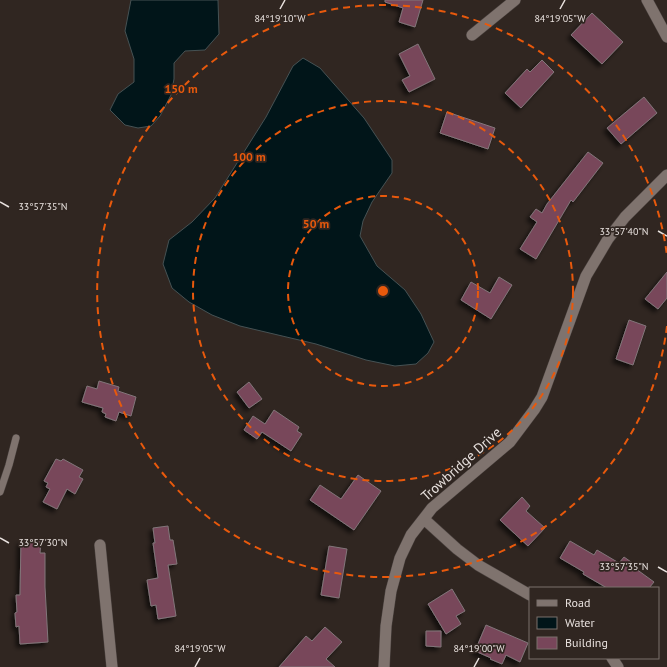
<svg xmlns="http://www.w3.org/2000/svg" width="667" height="667" font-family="'PT Sans',sans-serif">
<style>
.water{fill:#011519;stroke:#465254}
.building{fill:#78465a;stroke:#82767a;filter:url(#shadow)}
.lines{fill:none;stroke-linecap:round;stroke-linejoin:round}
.service-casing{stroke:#49413e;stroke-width:8}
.minor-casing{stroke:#49413e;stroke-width:12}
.service{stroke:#7f736e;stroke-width:7}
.minor{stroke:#7f736e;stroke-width:11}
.ticks{fill:none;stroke:#e8e1de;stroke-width:1.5}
.ring{fill:none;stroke:#e8590c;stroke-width:2;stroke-dasharray:7 5}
.labels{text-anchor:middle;stroke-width:3.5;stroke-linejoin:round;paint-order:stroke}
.street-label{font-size:14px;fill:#e8e1de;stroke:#302621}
.ticks-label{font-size:10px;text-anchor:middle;fill:#e8e1de;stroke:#302621;stroke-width:3.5;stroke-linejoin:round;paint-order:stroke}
.centre{fill:#e8590c;stroke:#302621;stroke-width:2}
.ring-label{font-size:12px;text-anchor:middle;font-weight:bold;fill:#e8590c;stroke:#302621;stroke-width:3.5;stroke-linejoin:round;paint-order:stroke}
</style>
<defs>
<filter id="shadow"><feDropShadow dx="-3.5" dy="3.5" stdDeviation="2" flood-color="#0009"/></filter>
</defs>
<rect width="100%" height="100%" fill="#302621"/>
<path class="water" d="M131 0H218L219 34 205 50 185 51 174 63V79L171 95 160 116 151 126 138 128 125 125 110 110 118 94 134 82V59L125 31Z
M303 58 320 68 364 118 392 160V173L372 202 363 221 360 236 377 266 405 290 421 314 434 342 428 353 416 364 395 366 366 360 316 344 240 326 212 315 189 302 172 288 163 264 169 240 192 222 215 198 266 117 293 66Z"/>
<path class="building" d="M385 0H423L415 27 399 22 403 8 385 2Z
M592 13 623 42 602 64 571 35Z
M418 44 435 79 409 92 402 80 410 76 399 54Z
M542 60 554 72 521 108 505 93 527 69 530 72Z
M644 97 657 113 621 144 607 128Z
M447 112 495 128 488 149 440 133Z
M588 152 603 163 573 202 571 200 536 259 520 249 537 222 530 217 536 209 542 213 547 204Z
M667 272V298L658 309 645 299Z
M499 277 512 285 491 319 461 300 471 282 490 293Z
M629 320 646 326 633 365 616 359Z
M99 381 119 387 118 391 136 397 131 416 119 412 116 421 105 417 106 414 102 412 103 408 82 402 87 386 97 389Z
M249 382 262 399 249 408 237 392Z
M274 410 299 427 297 431 302 434 291 451 262 432 257 439 244 430 253 416 265 424Z
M56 459 61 461 63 459 83 470 79 477 83 479 75 494 67 489 57 509 43 502 50 489 46 487 48 483 44 481Z
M358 475 381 491 354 530 310 500 320 485 341 499Z
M522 497 530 506 526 511 545 528 528 546 500 520Z
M168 526 170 540H173L177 564 168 565 176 616 158 619 156 605 151 606 147 580 158 578 153 543H155L153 528Z
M21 541H41L40 553H45V587L48 642 20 644 19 626 16 627 15 613 17 612 16 595H20Z
M570 541 594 555 597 550 619 563 624 557 634 564 632 566 654 582 649 588H607L583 574 584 572 560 558Z
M329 546 347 549 339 598 321 595Z
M452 589 465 611 456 616 461 624 446 634 428 604Z
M486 625 528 643 520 662 506 655 502 664 490 659 491 658 475 651Z
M325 627 342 642 326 659 335 667H279L306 636 312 641Z
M426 631H441V647L426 646Z"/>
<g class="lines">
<defs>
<path id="service" d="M0 492 9 465 16 438"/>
<path id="minor" d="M647 0 667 37
M472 35 515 0
M424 519 457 549 478 565 530 595
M100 545 112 667
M612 658 618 667
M384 667 386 626 391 591 400 558 411 535 432 508 510 442 534 410 542 397 586 276 608 239 625 217 667 175"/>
</defs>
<use href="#service" class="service-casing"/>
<use href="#minor" class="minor-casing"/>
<use href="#service" class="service"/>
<use href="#minor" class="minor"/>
</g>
<path class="ticks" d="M280 9 285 0M560 9 565 0M0 202 9 207M658 231 667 236M0 538 9 543M658 567 667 572M195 667 200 658M474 667 479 658"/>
<g class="ring">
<circle cx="383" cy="291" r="95"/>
<circle cx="383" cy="291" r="190"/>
<path d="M667 326A286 286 0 1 1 667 256"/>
</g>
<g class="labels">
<g class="street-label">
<text transform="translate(461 464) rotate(-42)" y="5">Trowbridge Drive</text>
</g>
</g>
<g class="ticks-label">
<text x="280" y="22">84°19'10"W</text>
<text x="560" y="22">84°19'05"W</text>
<text x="43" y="210">33°57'35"N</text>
<text x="624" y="235">33°57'40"N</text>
<text x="43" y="546">33°57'30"N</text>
<text x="624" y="570">33°57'35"N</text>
<text x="200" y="652">84°19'05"W</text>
<text x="479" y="652">84°19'00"W</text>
</g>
<circle cx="383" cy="291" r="6" class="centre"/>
<g class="ring-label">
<text x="181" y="93">150 m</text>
<text x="249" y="161">100 m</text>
<text x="316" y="228">50 m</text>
</g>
<rect x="529" y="587" width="130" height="72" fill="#302621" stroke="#7a716d"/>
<rect x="537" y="600" width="20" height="6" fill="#7f736e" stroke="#7a716d"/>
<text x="565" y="607" font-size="12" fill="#e8e1de">Road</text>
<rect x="537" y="617" width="20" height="12" fill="#011519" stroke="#7a716d"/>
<text x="565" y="627" font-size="12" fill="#e8e1de">Water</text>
<rect x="537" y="637" width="20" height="12" fill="#78465a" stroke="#7a716d"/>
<text x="565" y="647" font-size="12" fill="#e8e1de">Building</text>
</svg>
